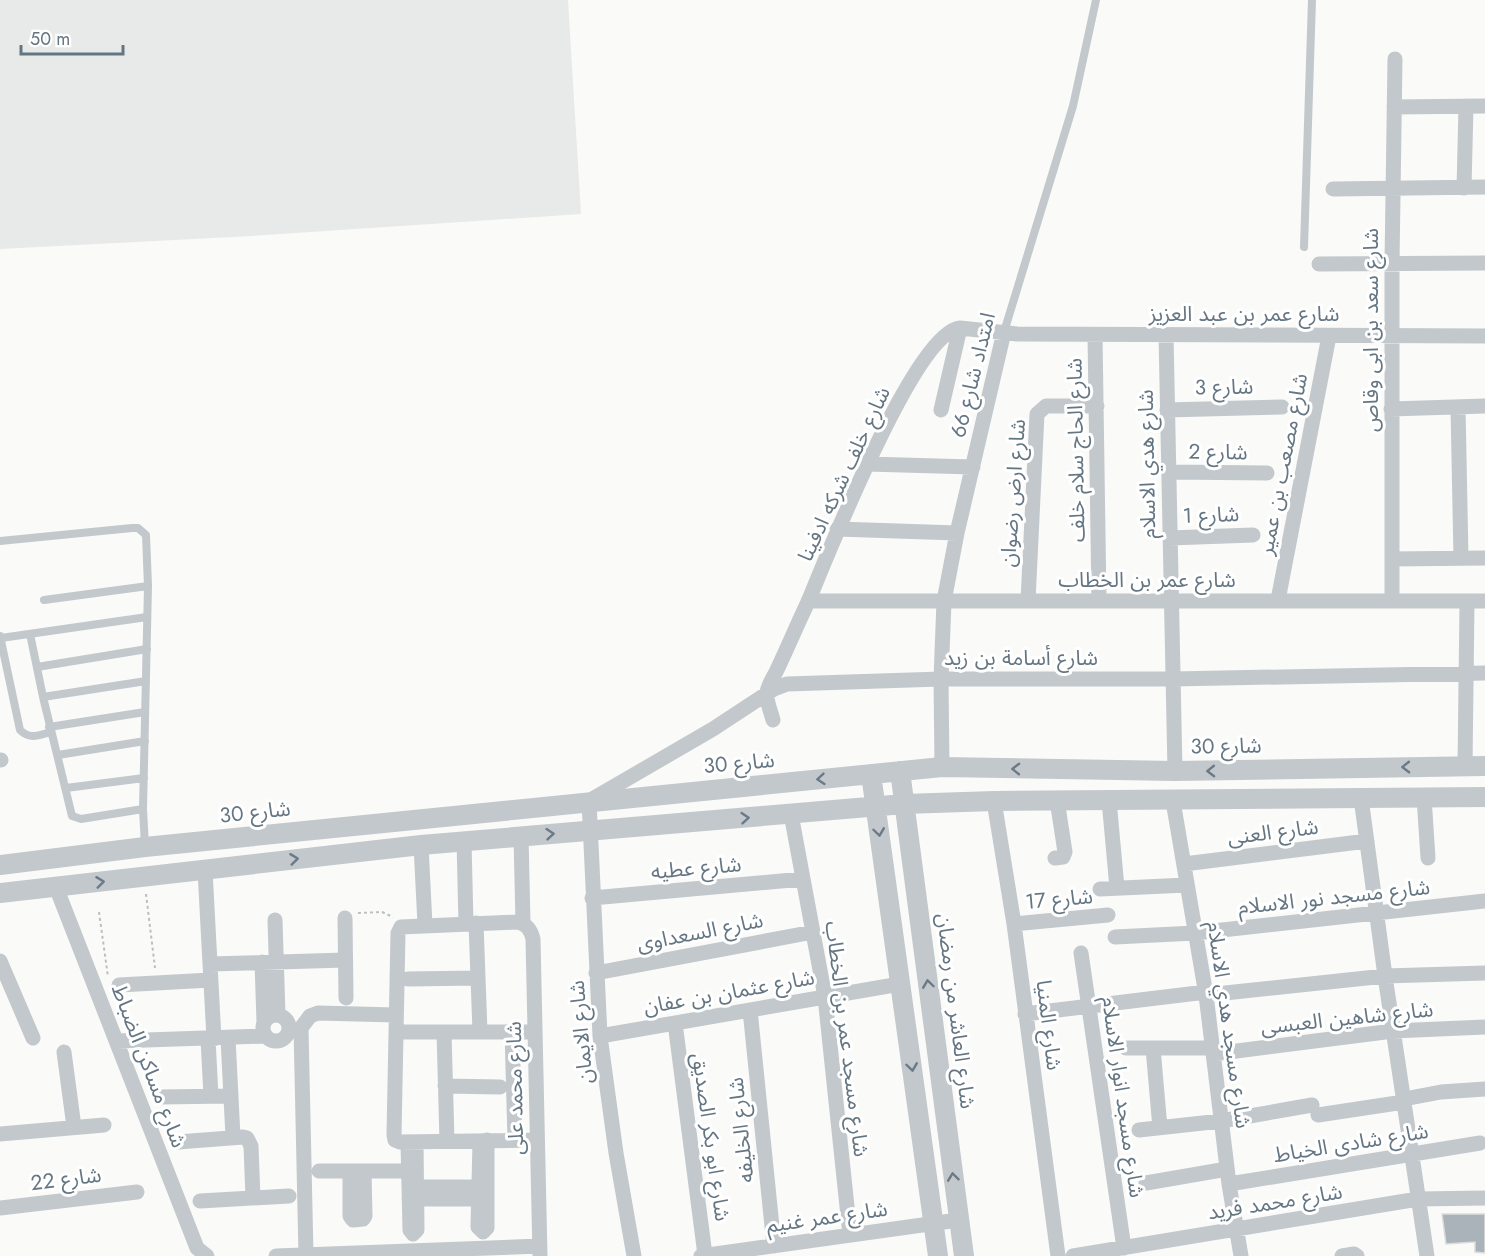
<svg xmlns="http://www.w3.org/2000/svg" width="1485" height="1256" font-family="Jost,'Noto Sans Arabic',sans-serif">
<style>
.built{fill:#e8e9e9}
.building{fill:#aab3b9;stroke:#dcdcda;stroke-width:1.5}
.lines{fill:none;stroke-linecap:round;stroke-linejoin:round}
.path{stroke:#bbbfc2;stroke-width:2;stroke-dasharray:3 3;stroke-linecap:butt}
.service{stroke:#c3c8cc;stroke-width:8}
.minor{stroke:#c3c8cc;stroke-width:15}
.tertiary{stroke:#c3c8cc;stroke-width:20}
.oneway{stroke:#6a7a87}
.labels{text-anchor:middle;stroke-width:6;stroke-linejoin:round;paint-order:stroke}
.street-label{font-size:21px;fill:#657683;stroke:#fff}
</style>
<rect width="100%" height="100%" fill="#fafaf8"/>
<path class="built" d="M0 0H568L581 214 252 236 0 249Z"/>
<path class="building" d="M1442 1214H1485V1253L1475 1252V1242L1446 1244Z"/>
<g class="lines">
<path class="path" d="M146 894 155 968
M99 912 108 977
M358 913 382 912 393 917"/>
<path class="service" d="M1304 247 1312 0
M1004 332 1073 106 1096 0
M0 541 132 528H138L146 535 148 586 143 809 145 846
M44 600 148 586
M30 634 43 697 72 816 81 819 143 809
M0 636 20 730C30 740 39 735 51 732
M1 638 147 617
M37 667 147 649
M43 697 146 681
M49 727 145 712
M58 755 145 741
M66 788 144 778"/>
<path class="minor" d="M1394 107 1485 106
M1464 188 1466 106
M1333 189 1485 187
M1319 264 1485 263
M1095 335 1099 601
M1166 335 1175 771
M1458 407 1461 558
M1391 409 1485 406
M941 410 960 328
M1167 410 1282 407
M867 464 973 467
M1169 472 1267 473
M837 529 957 533
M1170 538 1253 535
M1392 559 1485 558
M1278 600 1329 336
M808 601H1485
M1028 601 1037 414 1046 406H1097
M1392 601V264L1395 59
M773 720C771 712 766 701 767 693 767 687 773 678 776 672 787 649 797 625 808 602 827 556 915 333 960 328L1017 334 1485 336
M0 760H1
M1465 766 1467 602
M942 767 941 679 944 601 957 533 1004 332
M1424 797 1428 858
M1361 798 1385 976 1427 1256
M1109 800 1117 888
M994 801 1014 924 1058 1256
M1173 801 1206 995 1229 1184 1241 1256
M791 814 825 997 850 1235
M521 836 523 923
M464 841 466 924
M421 845 425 925
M1055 858 1063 857 1065 852 1057 800
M1184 864 1367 841
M205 870 214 1039
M56 887 197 1248 207 1256
M1100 889 1187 885
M592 898 803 879
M345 918 346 998
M275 920 278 1015
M476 923 480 1032
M1014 924 1108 915
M1115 937 1195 933 1485 901
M1081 953 1124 1248
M0 961 33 1038
M262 962 264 1022
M210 964 345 960
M596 973 813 932
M408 979 478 978
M119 985 211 980
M1206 995 1385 976 1485 973
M750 1010 774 1246
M1025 1014 1206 992
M263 1028a13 13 0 1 1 26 0a13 13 0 1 1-26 0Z
M675 1023 705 1255
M396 1032H535
M444 1032 447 1141
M512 1032 515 1140
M600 1036 900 984
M228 1038 233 1137
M208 1039 211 1096
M117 1041 266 1036
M1126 1048H1212
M1153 1048 1160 1128
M64 1052 74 1127
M1213 1054 1393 1031 1485 1027
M445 1086 500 1087
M159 1097 231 1096
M1404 1099 1441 1092 1485 1089
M1318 1115 1404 1102
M1139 1130 1221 1121 1312 1105
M0 1134 104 1125
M537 1140 400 1142 395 1140 394 1135 398 933 401 927 517 922C527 924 531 930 533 939L540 1256
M480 1141 478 1227 483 1232 487 1228V1140
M178 1142 243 1137 247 1138 251 1146 253 1198
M408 1142 410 1230 413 1234 417 1230 416 1142
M319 1171H416
M350 1171V1216L353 1220 363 1219 365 1216 364 1171
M1146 1183 1227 1169
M1229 1184 1480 1143
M409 1187H487
M409 1199H487
M200 1201 289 1196
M0 1208 137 1192
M306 1255 301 1028 310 1016 318 1013 396 1015
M276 1256 540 1246
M634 1256 616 1153 600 1036 589 801 713 729 774 689 787 684 941 679H1173L1485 673
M701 1256 958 1220
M1073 1256 1418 1199 1485 1198
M1342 1256 1354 1254 1357 1256"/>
<path class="tertiary" d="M900 771 964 1256
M871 774 938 1256
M0 865 145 847 942 767 1175 771 1485 766
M0 893 421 845 904 804 994 801 1485 797"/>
</g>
<defs><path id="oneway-chevron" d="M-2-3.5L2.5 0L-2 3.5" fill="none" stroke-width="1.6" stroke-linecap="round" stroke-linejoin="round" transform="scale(1.5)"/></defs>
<g class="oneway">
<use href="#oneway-chevron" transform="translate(1406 767) rotate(179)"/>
<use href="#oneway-chevron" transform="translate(1016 769) rotate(-179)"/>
<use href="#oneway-chevron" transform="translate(1211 771) rotate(179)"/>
<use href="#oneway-chevron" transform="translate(821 779) rotate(175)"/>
<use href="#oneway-chevron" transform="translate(745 818) rotate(-5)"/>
<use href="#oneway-chevron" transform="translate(879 832) rotate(82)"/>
<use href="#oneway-chevron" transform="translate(550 834) rotate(-5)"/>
<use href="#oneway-chevron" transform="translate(294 859) rotate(-7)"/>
<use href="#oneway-chevron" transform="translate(100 882) rotate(-7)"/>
<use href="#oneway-chevron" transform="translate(928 984) rotate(-98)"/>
<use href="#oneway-chevron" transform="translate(912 1067) rotate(82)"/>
<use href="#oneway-chevron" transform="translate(953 1177) rotate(-97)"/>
</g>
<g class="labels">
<g class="street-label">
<text x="1244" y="321">شارع عمر بن عبد العزيز</text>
<text transform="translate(1371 330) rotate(-90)" y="7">شارع سعد بن ابى وقاص</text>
<text transform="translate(973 375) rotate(-76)" y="7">امتداد شارع 66</text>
<text transform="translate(1224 387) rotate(-1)" y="7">شارع 3</text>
<text transform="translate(1076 450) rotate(-91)" y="7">شارع الحاج سلام خلف</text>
<text transform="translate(1218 452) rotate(1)" y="7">شارع 2</text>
<text transform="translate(1147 464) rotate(-91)" y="7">شارع هدي الاسلام</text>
<text transform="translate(1283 464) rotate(-79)" y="7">شارع مصعب بن عمير</text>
<text transform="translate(844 474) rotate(-65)" y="7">شارع خلف شركه ادفينا</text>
<text transform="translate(1013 493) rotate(-86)" y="7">شارع ارض رضوان</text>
<text transform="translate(1211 515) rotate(-2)" y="7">شارع 1</text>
<text x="1147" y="587">شارع عمر بن الخطاب</text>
<text x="1021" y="665">شارع أسامة بن زيد</text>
<text transform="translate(1226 746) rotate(-1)" y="7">شارع 30</text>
<text transform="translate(739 763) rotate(-5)" y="7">شارع 30</text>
<text transform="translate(255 812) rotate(-6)" y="7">شارع 30</text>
<text transform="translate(1273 832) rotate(-7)" y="7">شارع العنى</text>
<text transform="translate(696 868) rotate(-5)" y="7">شارع عطيه</text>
<text transform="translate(1334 897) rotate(-6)" y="7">شارع مسجد نور الاسلام</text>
<text transform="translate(1059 899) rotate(-5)" y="7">شارع 17</text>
<text transform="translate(700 932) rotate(-11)" y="7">شارع السعداوى</text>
<text transform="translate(729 992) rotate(-10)" y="7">شارع عثمان بن عفان</text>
<text transform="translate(956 1011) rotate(83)" y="7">شارع العاشر من رمضان</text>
<text transform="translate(1347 1018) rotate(-6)" y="7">شارع شاهين العبسى</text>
<text transform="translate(1049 1025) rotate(83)" y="7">شارع المنيا</text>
<text transform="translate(1229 1025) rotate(82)" y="7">شارع مسجد هدي الاسلام</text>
<text transform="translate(581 1032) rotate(-95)" y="7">شارع الايمان</text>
<text transform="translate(847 1039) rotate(83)" y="7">شارع مسجد عمر بن الخطاب</text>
<text transform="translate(149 1066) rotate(69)" y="7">شارع مساكن الضباط</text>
<text transform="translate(515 1088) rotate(-91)" y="7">شارع محمد على</text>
<text transform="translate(1123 1097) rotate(82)" y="7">شارع مسجد انوار الاسلام</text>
<text transform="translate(741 1130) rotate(-96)" y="7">شارع الخليفه</text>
<text transform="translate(711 1137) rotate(82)" y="7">شارع ابو بكر الصديق</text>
<text transform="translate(1351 1143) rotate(-9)" y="7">شارع شادى الخياط</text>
<text transform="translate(66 1179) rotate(-7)" y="7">شارع 22</text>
<text transform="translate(1275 1202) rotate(-9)" y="7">شارع محمد فريد</text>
<text transform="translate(827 1217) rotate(-8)" y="7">شارع عمر غنيم</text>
</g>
</g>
<path d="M21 45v9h102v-9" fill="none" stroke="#657683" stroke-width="3"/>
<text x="30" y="45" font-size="18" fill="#657683" stroke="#ffffff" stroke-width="4.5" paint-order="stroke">50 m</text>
</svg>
